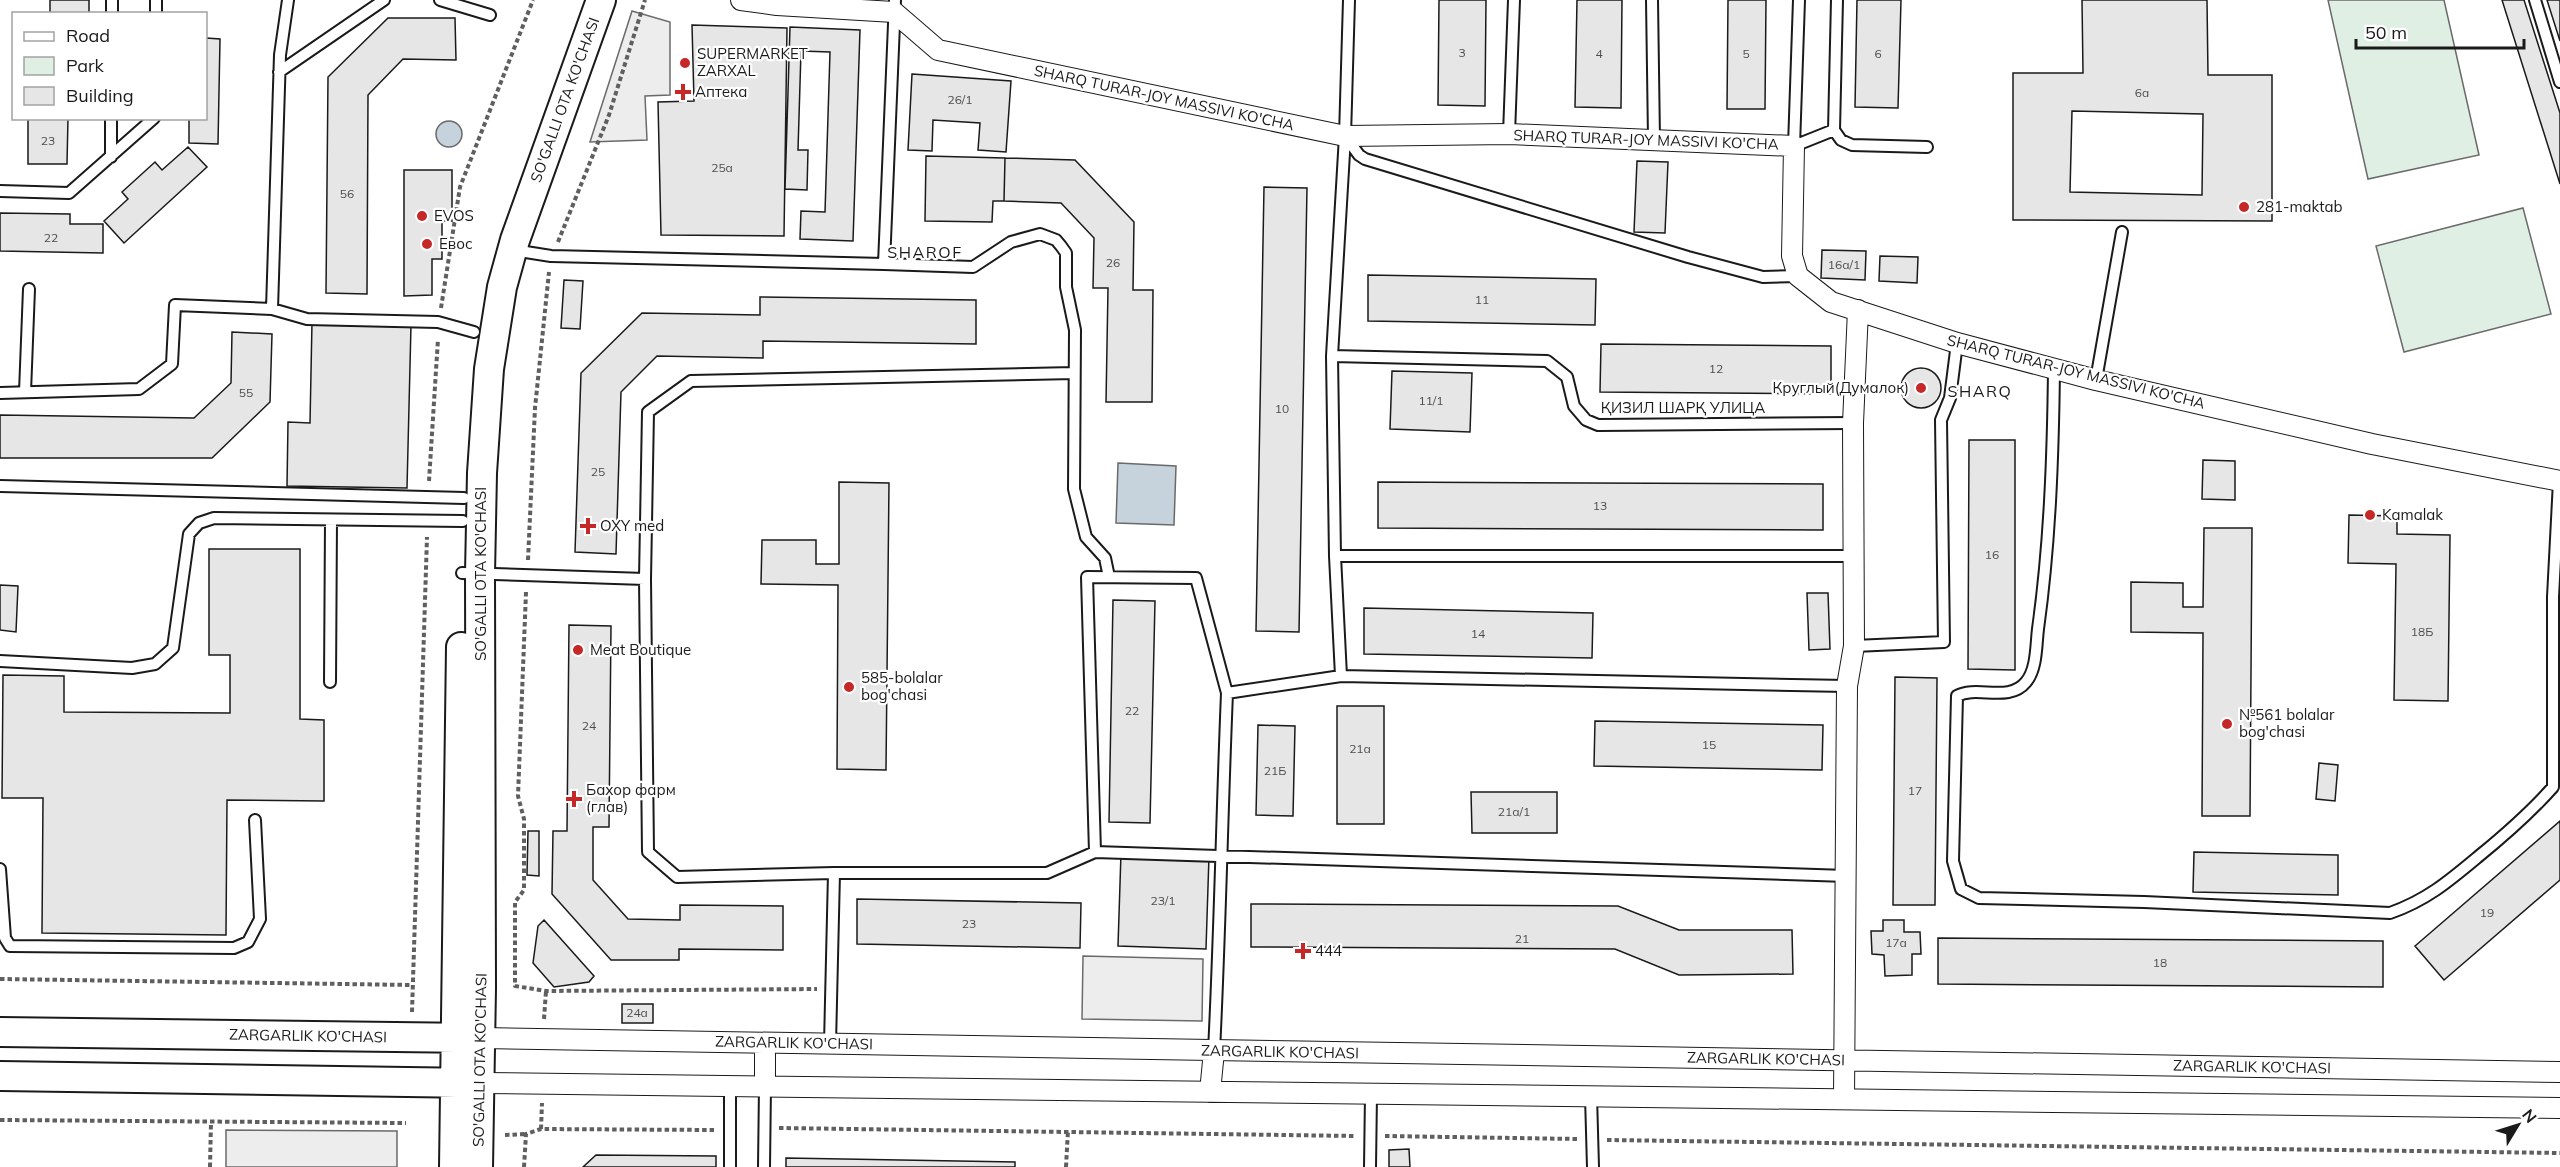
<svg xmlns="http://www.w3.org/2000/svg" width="2560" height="1167" font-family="Mulish,sans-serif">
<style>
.green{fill:#e0efe3;stroke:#6a6a6a;stroke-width:1.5}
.parking{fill:#ededed;stroke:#6a6a6a;stroke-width:1.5}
.water{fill:#c6d2dc;stroke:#6a6a6a;stroke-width:1.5}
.building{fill:#e6e6e6;stroke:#1a1a1a;stroke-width:1.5;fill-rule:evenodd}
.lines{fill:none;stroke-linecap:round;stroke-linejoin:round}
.service-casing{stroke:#1a1a1a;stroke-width:14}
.minor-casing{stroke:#1a1a1a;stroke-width:22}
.secondary-casing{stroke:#1a1a1a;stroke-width:32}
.path{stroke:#5f5f5f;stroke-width:4;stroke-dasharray:4.5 3;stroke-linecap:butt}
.service{stroke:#fff;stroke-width:10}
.minor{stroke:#fff;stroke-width:20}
.secondary{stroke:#fff;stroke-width:28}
.poi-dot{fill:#c62828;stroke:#fff;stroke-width:2}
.labels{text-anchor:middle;stroke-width:4.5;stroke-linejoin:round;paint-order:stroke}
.number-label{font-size:12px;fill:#4d4d4d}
.poi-label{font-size:15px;fill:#1a1a1a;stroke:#fff;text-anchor:start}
.street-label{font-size:15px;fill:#1a1a1a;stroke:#fff}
.neighbourhood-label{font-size:16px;letter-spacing:1.5px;fill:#1a1a1a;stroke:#fff}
</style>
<rect width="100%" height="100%" fill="#fff"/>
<path class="green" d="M2328 0H2444L2479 155 2368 179Z
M2523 208 2551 314 2404 352 2376 246Z"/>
<path class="parking" d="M632 11 670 22V95L645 96 647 140 590 142Z
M1083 956 1203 959 1202 1021 1082 1019Z
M226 1130 397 1131V1167H226Z"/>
<path class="water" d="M436 134a13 13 0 1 1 26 0a13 13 0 1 1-26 0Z
M1118 463 1176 466 1174 525 1116 523Z"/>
<path class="building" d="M50 0H89V14H50Z
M1439 0H1486L1485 106 1438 105Z
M1577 0H1622L1621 108 1575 107Z
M1728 0H1766L1765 109H1727Z
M1857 0H1901L1898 108 1855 107Z
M2082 0H2207L2208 75H2272V221L2013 220V73H2083ZM2072 111 2203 114 2202 195 2070 192Z
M2502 0H2524L2560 113V184Z
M2547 0H2560V41Z
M388 18H455L456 60 403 59 368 95 367 294 326 293 328 77Z
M692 25 787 28 784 236 661 235 658 102 694 101Z
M790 27 860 30 853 241 800 239 801 211 825 212 830 52 801 51 798 150H808L807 190 785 189Z
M206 38 220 39 218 144 189 143V118H206Z
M912 74 1011 81 1006 152 978 150 980 123 933 120 932 151 908 150Z
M28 118H68L67 164H28Z
M188 147 207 167 124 243 104 221 128 199 122 192 155 162 162 170Z
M926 156 1005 158 1004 201H993L992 222 925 221Z
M1005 158 1075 160 1134 222 1133 290H1153L1152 402H1106L1108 288H1093L1094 238 1061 203 1004 201Z
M1637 161 1668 162 1665 233 1634 232Z
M404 170H452V221H442V259H432V295L404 296Z
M1264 187 1307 188 1299 632 1256 631Z
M0 213 70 214V224H103V253L0 251Z
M1822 250 1866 251 1865 280 1821 278Z
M1880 256 1918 257 1917 283 1879 281Z
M1368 275 1596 279 1595 325 1368 321Z
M564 280 583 281 580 329 561 328Z
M760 297 976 300V344L763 341V358L657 356 621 392 616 554 575 552 581 373 642 313 760 315Z
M312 322 411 325 407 488 287 486 288 422 310 423Z
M232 332 272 334 270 402 212 458H0V415L194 418 231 383Z
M1601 344 1831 346V394L1600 392Z
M1901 388a20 20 0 1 1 40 0a20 20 0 1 1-40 0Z
M1392 371 1472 373 1470 432 1390 429Z
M1969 440H2015V670L1968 669Z
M2203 460 2235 461V500L2202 499Z
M839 482 889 483 886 770 837 769 838 585 761 584 762 540H816V564H839Z
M1378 482 1823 484V530L1378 528Z
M2349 515 2397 516V534L2450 535 2448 701 2394 700 2396 564 2348 563Z
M2204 528H2252L2250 816H2202L2203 633 2131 632V582L2183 583V607H2203Z
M209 549H300V719L324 720V801L227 800 226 935 42 933 43 798H2L3 675 64 676V712L230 713V655H209Z
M0 585 18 586 16 632 0 630Z
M1807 593H1828L1830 649 1809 650Z
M1113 600 1155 601 1150 823 1109 822Z
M1364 608 1593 613 1592 658 1364 654Z
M569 625 611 626 609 827H593V880L628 919 680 920V905L783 906V950L679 949V960H611L552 894 553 831H567Z
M1895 677 1937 678 1935 905H1893Z
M1337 706H1384V824H1337Z
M1595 721 1823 725 1822 770 1594 766Z
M1258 725 1295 726 1293 816 1256 815Z
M2319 763 2338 765 2335 801 2316 799Z
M1471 792H1557V833H1472Z
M2560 821V880L2444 980 2415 946Z
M528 831H539V876L527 875Z
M2194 852 2338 855V895L2193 892Z
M1121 853 1209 856 1206 949 1118 946Z
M857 899 1081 903 1080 948 857 944Z
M1251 904 1618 906 1679 930H1792L1793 974 1679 975 1615 949 1251 947Z
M544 920 594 976 589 982 554 987 533 963 538 926Z
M1883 920H1904V932H1920L1921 954H1912V975L1885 976 1884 955 1872 954 1871 931H1883Z
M1938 938 2383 941V987L1938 984Z
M622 1004H653V1023H622Z
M1409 1149 1410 1167H1389V1150Z
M596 1155 716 1156V1167H583Z
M786 1158 1015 1162V1167H786Z"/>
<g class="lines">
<defs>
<path id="service" d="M440 0 490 15
M895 0 884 264 973 267 1011 242 1040 234 1056 240 1061 246 1066 253V287L1075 330 1074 489 1086 537 1105 558 1109 577
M1652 0 1654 139
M1799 0 1794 146 1834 130
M1837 0 1834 130 1841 140 1852 145 1927 147
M2535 0 2560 82
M112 14V0
M156 14V0
M279 72 384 0
M1509 134 1514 0
M1345 136 1359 155 1365 159 1688 257 1763 277 1798 276
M111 157V118
M0 191 69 193 154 118
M513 250 551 256 884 264
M272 309 280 55 288 0
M1332 356 1547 361 1567 377 1574 406 1586 420 1598 425 1853 423
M2054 369C2053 456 2050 543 2038 629 2036 645 2037 669 2026 682 2009 703 1977 685 1957 696L1953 861 1961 889 1979 898 2144 902 2390 913C2427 900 2449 881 2479 856 2506 834 2530 813 2553 787V597L2559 481
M1074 373 691 381 648 412 645 579 648 852 677 877 834 873H1047L1095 852 1087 577 1196 578 1227 693
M2096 380 2122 232
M25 392 29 289
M0 393 139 389 172 364 175 305 272 309 307 319 438 322 474 332
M0 486 464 498
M1335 556H1854
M462 573 645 579
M1854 646 1944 642 1941 420 1950 398 1957 343
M0 661 132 668 155 664 173 648 189 534 199 523 214 518 463 521
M1341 676 1847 686
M330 682 331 520
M1095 852 1847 876
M0 869 5 938 10 946 234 948 248 942 260 919 255 820
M830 1044 834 873
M1214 1051C1220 932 1222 813 1227 693L1341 676 1335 556 1332 356 1345 136 1349 0
M1591 1096 1593 1167
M730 1167V1086
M764 1167 765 1086
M1370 1167 1371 1094"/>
<path id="minor" d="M741 0 777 5 894 12 938 50 1345 136 1509 134 1794 146 1792 256 1798 276 1831 302 1957 343 2096 380 2372 444 2560 481
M481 1038 2560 1072
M480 1083 2560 1108
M765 1086V1043
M1210 1092 1214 1051
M1844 1099 1847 686 1854 646 1853 423 1858 310"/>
<path id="secondary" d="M0 1032 475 1038
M0 1076 475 1083
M454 1167 461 647
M478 1167 481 988 480 574 482 473 489 369 502 287 515 240 601 0"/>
</defs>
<use href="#service" class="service-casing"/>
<use href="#minor" class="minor-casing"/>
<use href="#secondary" class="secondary-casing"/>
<path class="path" d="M558 242 609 115 645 0
M441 308 460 187 533 0
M429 481 438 339
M528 560 535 408 549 272
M526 592 518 796 524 819V890L515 902V986L546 991 817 989
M0 979 412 985
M412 1012 427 537
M544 1019 546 991
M0 1120 406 1123
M779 1128 1356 1136
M541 1129 542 1103
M505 1135 526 1134
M1385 1136 1578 1139
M1607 1140 2560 1153
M210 1167 211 1122
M524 1167 526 1134 541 1129 714 1130
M1066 1167 1068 1130"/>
<use href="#service" class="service"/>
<use href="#minor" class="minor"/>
<use href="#secondary" class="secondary"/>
</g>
<g class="poi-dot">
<circle cx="685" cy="63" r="6"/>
<path d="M680 83h6v6h6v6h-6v6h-6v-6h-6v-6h6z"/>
<circle cx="2244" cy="207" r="6"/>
<circle cx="422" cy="216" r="6"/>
<circle cx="427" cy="244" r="6"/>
<circle cx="1921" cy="388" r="6"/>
<circle cx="2370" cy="515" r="6"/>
<path d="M585 517h6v6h6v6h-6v6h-6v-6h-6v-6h6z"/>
<circle cx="578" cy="650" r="6"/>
<circle cx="849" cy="687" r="6"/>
<circle cx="2227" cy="724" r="6"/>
<path d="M571 790h6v6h6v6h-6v6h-6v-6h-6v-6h6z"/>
<path d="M1300 942h6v6h6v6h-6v6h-6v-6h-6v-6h6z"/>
</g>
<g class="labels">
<g class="number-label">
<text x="1462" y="57">3</text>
<text x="1599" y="58">4</text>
<text x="1746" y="58">5</text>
<text x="1878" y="58">6</text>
<text x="2142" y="97">6a</text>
<text x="960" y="104">26/1</text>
<text x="48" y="145">23</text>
<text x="722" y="172">25a</text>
<text x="347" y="198">56</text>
<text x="51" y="242">22</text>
<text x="1113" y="267">26</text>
<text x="1844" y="269">16а/1</text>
<text x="1482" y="304">11</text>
<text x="1716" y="373">12</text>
<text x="246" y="397">55</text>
<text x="1431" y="405">11/1</text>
<text x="1282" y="413">10</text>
<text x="598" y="476">25</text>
<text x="1600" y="510">13</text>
<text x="1992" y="559">16</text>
<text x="2422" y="636">18Б</text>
<text x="1478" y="638">14</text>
<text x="1132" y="715">22</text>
<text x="589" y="730">24</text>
<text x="1709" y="749">15</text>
<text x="1360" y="753">21а</text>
<text x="1275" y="775">21Б</text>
<text x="1915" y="795">17</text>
<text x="1514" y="816">21а/1</text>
<text x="1163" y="905">23/1</text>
<text x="2487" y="917">19</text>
<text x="969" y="928">23</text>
<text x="1522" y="943">21</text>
<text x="1896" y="947">17а</text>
<text x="2160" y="967">18</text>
<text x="637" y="1017">24a</text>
</g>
<g class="poi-label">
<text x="697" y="59">SUPERMARKET<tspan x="697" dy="17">ZARXAL</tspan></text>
<text x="695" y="97">Аптека</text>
<text x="2256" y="212">281-maktab</text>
<text x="434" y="221">EVOS</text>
<text x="439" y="249">Евос</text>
<text x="1909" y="393" text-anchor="end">Круглый(Думалок)</text>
<text x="2382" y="520">Kamalak</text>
<text x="600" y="531">OXY med</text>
<text x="590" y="655">Meat Boutique</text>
<text x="861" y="683">585-bolalar<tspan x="861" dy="17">bog'chasi</tspan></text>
<text x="2239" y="720">№561 bolalar<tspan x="2239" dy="17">bog'chasi</tspan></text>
<text x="586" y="795">Бахор фарм<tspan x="586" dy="17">(глав)</tspan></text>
<text x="1315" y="956">444</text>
</g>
<g class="street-label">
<text transform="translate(1164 98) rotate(12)" y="5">SHARQ TURAR-JOY MASSIVI KO'CHA</text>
<text transform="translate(565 100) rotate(-70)" y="5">SO'GALLI OTA KO'CHASI</text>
<text transform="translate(1646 140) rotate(2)" y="5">SHARQ TURAR-JOY MASSIVI KO'CHA</text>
<text transform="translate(2076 372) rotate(14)" y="5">SHARQ TURAR-JOY MASSIVI KO'CHA</text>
<text x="1683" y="413">ҚИЗИЛ ШАРҚ УЛИЦА</text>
<text transform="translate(481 574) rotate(-90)" y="5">SO'GALLI OTA KO'CHASI</text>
<text transform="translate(308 1036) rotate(1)" y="5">ZARGARLIK KO'CHASI</text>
<text transform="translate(794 1043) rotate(1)" y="5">ZARGARLIK KO'CHASI</text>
<text transform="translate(1280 1052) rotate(1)" y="5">ZARGARLIK KO'CHASI</text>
<text transform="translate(1766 1059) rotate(1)" y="5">ZARGARLIK KO'CHASI</text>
<text transform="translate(480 1060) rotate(-89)" y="5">SO'GALLI OTA KO'CHASI</text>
<text transform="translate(2252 1067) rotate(1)" y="5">ZARGARLIK KO'CHASI</text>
</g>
<g class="neighbourhood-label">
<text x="925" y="258">SHAROF</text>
<text x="1980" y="397">SHARQ</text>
</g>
</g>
<rect x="12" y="12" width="195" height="108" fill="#ffffff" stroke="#a3a3a3" stroke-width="1.5"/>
<rect x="24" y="32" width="30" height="9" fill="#ffffff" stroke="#a3a3a3" stroke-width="1.5"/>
<text x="66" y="42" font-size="18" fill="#1a1a1a">Road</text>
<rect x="24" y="57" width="30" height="18" fill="#e0efe3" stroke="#a3a3a3" stroke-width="1.5"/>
<text x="66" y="72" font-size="18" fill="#1a1a1a">Park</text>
<rect x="24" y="87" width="30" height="18" fill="#e6e6e6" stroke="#a3a3a3" stroke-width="1.5"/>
<text x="66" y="102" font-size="18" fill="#1a1a1a">Building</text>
<g transform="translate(2518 1125) rotate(52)" stroke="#ffffff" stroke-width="4.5" paint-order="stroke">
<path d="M0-4.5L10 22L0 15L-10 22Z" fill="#1a1a1a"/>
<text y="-9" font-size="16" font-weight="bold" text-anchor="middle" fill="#1a1a1a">N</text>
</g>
<path d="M2356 39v9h168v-9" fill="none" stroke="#1a1a1a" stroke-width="3"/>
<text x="2365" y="39" font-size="18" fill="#1a1a1a" stroke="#ffffff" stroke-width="4.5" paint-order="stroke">50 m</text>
</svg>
